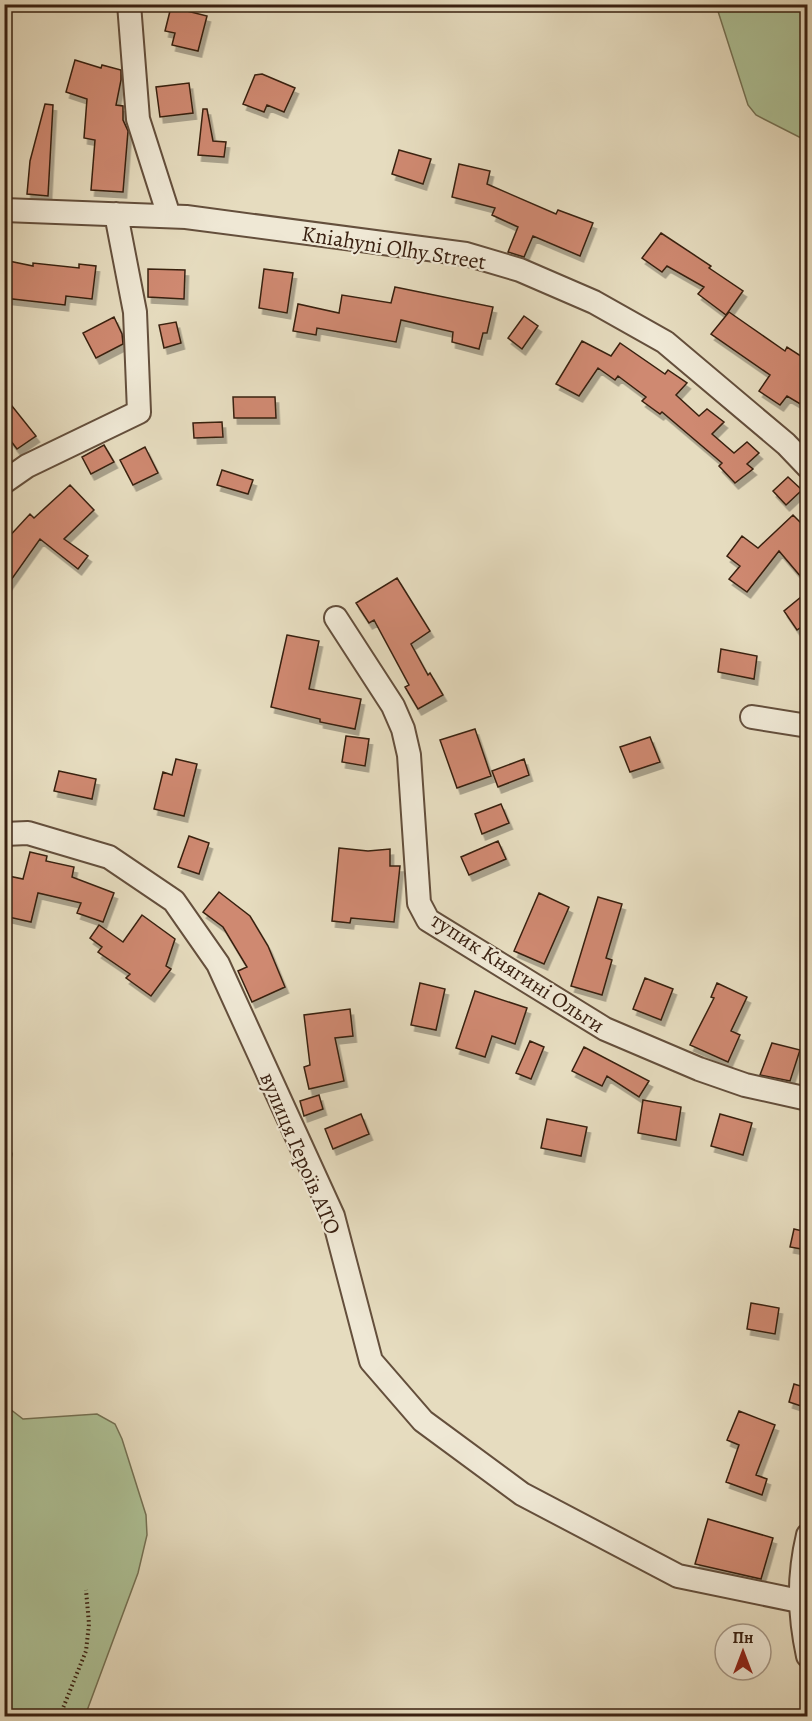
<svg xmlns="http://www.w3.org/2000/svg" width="812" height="1721" font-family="Alegreya,serif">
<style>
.green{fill:#aec297;stroke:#747154;stroke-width:1.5}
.building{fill:#cf8971;stroke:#392011;stroke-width:1.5;filter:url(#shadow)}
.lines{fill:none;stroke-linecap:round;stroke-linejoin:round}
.minor-casing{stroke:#644f3c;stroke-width:26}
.path{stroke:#392011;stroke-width:4;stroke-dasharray:1.5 3;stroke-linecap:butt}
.minor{stroke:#efe8d5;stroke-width:22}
.labels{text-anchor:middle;stroke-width:4.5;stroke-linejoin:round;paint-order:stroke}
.street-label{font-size:22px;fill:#392011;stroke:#efe8d5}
</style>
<defs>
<filter id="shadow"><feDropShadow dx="3.5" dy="6" stdDeviation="0" flood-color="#0004"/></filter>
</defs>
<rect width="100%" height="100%" fill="#e6dcbf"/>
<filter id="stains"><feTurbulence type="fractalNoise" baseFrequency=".00333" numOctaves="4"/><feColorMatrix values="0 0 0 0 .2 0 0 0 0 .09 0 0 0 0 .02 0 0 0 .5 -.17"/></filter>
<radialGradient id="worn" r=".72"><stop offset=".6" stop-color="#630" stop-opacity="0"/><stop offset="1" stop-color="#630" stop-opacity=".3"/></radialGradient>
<path class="green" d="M716 5H807V141L756 115 748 105Z
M5 1131 12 1154 5 1191Z
M4 1401 10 1409 23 1419 97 1414 115 1424 122 1439 146 1515 147 1535 138 1573 85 1716H5Z"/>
<path class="building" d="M171 7 207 16 198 51 172 45 175 33 165 31Z
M75 60 101 68 102 65 121 70V80L116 105 123 106V120L128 131 123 192 91 190 95 140 84 138 87 99 66 92Z
M262 74 295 88 284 112 267 105 264 112 243 104 255 75Z
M189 83 193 113 160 117 156 87Z
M45 104 53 105 48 196 27 194 30 161Z
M203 109H207L213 141 226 142 224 157 198 155Z
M399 150 431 159 423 184 392 174Z
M459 164 490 171 487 184 556 214 558 210 593 223 580 256 533 236 524 257 508 252 518 227 492 215 495 208 452 197Z
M661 233 711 266 709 268 743 291 726 315 698 294 704 287 667 266 662 272 642 258Z
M4 260 33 266V263L79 268V264L96 266 92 299 66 296 65 305 4 298Z
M148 269 185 270 184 299 148 297Z
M264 269 293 273 287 313 259 308Z
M395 287 493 307 487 333H483L479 349 452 342 453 332 401 320 396 342 317 328 316 335 293 331 298 304 339 313 342 295 391 303Z
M729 312 785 351 787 347 807 360V408L787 396 780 405 759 391 770 375 711 334Z
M524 316 538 326 522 349 508 338Z
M114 317 122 334 123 344 96 358 83 333Z
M176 322 181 343 164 348 159 325Z
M582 341 611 356 620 343 665 374 668 370 687 383 676 395 699 416 707 409 724 422 712 434 734 453 747 442 759 453 747 464 753 469 735 483 719 466 722 463 662 412 660 414 642 401 646 397 618 376 615 380 598 368 579 396 556 384Z
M4 396 36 436 17 449 4 432Z
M233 397H275L276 418H234Z
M222 422 223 437 194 438 193 423Z
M104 445 114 462 91 474 82 457Z
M145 447 158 473 133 485 120 460Z
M222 470 253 480 248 494 217 485Z
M788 477 802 490 786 505 773 491Z
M70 485 94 510 64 539 88 556 78 569 40 539 4 590V542L30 514 34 518Z
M793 515 807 529V584L779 551 747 592 729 579 740 566 727 556 742 536 758 548Z
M397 578 430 631 411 644 428 675 430 673 443 695 418 709 405 687 409 685 374 620 369 623 356 603Z
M807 592V623L797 630 784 611Z
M287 635 319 641 309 689 361 699 355 729 320 722V719L271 707Z
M721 649 757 656 754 679 718 672Z
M475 729 491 776 457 788 440 740Z
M346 736 369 739 365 766 342 762Z
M650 737 660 762 630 772 620 747Z
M176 759 197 764 184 816 154 809 163 772 172 775Z
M524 759 529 775 498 787 492 771Z
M59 771 96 779 92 799 54 791Z
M501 804 509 823 482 834 475 814Z
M189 836 209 843 199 874 178 867Z
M498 841 506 859 469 875 461 857Z
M339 848 368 851 390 849V866H400L394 922 351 918 350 923 332 921Z
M30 852 47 856 46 861 74 867 72 877 114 893 103 922 77 913 81 903 38 893 31 922 4 916V875L23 879Z
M219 892 250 916 268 946 285 987 252 1002 238 971 247 967 223 927 203 912Z
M539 893 569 907 544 964 514 951Z
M598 897 622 904 606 958 612 960 602 995 571 986Z
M142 915 175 939 166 966 171 969 151 996 126 978 130 974 98 952 102 947 90 938 99 925 123 942Z
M645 978 673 989 661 1020 633 1009Z
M420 983 445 989 436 1030 411 1025Z
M717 983 747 997 731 1031 740 1035 728 1062 690 1045 714 998 711 997Z
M475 991 527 1008 515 1044 492 1036 485 1057 456 1048Z
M350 1009 353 1036 335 1038 344 1081 309 1089 304 1067 310 1065 304 1015Z
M530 1041 544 1047 531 1079 516 1073Z
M772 1043 800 1050 790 1081 760 1075Z
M584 1047 649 1081 639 1097 607 1076 602 1086 572 1071Z
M319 1095 323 1109 304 1116 300 1101Z
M643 1100 681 1107 676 1140 638 1133Z
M361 1114 369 1134 333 1149 325 1129Z
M720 1114 752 1123 743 1155 711 1146Z
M547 1119 587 1127 581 1156 541 1148Z
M794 1229 807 1232V1250L790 1247Z
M751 1303 779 1308 775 1334 747 1329Z
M794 1384 807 1388V1408L789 1402Z
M739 1411 775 1425 756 1475 767 1479 762 1495 726 1482 739 1445 727 1440Z
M708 1519 773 1538 761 1579 695 1564Z"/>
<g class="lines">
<defs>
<path id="minor" d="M129 4 138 119 169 216
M4 210 186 217 466 254 520 270 594 302 665 342 786 444 808 467
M4 482 27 466 139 412 135 312 116 214
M336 618 393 706 403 729 409 755 419 903 428 920 605 1029 699 1069 745 1085 808 1099
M752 717 808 726
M4 834 28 833 109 857 174 901 218 964 333 1216 371 1361 423 1421 522 1494 678 1576 799 1601
M808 1535C798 1577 799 1614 808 1656"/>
</defs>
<use href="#minor" class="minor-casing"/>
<path class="path" d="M63 1716V1708L86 1651 89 1624 86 1590"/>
<use href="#minor" class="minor"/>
</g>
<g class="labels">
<g class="street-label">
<text transform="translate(394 247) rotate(9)" y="8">Kniahyni Olhy Street</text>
<text transform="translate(518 972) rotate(33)" y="8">тупик Княгині Ольги</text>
<text transform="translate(301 1153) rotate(67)" y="8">вулиця Героїв АТО</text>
</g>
</g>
<rect width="812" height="1721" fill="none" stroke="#e6dcbf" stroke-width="24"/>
<rect x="6" y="6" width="800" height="1709" fill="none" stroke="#392011" stroke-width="3"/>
<rect x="12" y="12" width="788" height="1697" fill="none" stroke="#392011" stroke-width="1.5"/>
<g transform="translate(743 1652)"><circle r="28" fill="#efe8d5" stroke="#a69887" stroke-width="1.5"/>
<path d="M0-4.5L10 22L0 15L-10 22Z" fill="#8f2418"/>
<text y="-9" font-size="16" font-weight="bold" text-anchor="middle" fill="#392011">Пн</text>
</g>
<rect width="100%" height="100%" filter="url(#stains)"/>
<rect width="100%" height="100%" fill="url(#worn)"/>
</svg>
